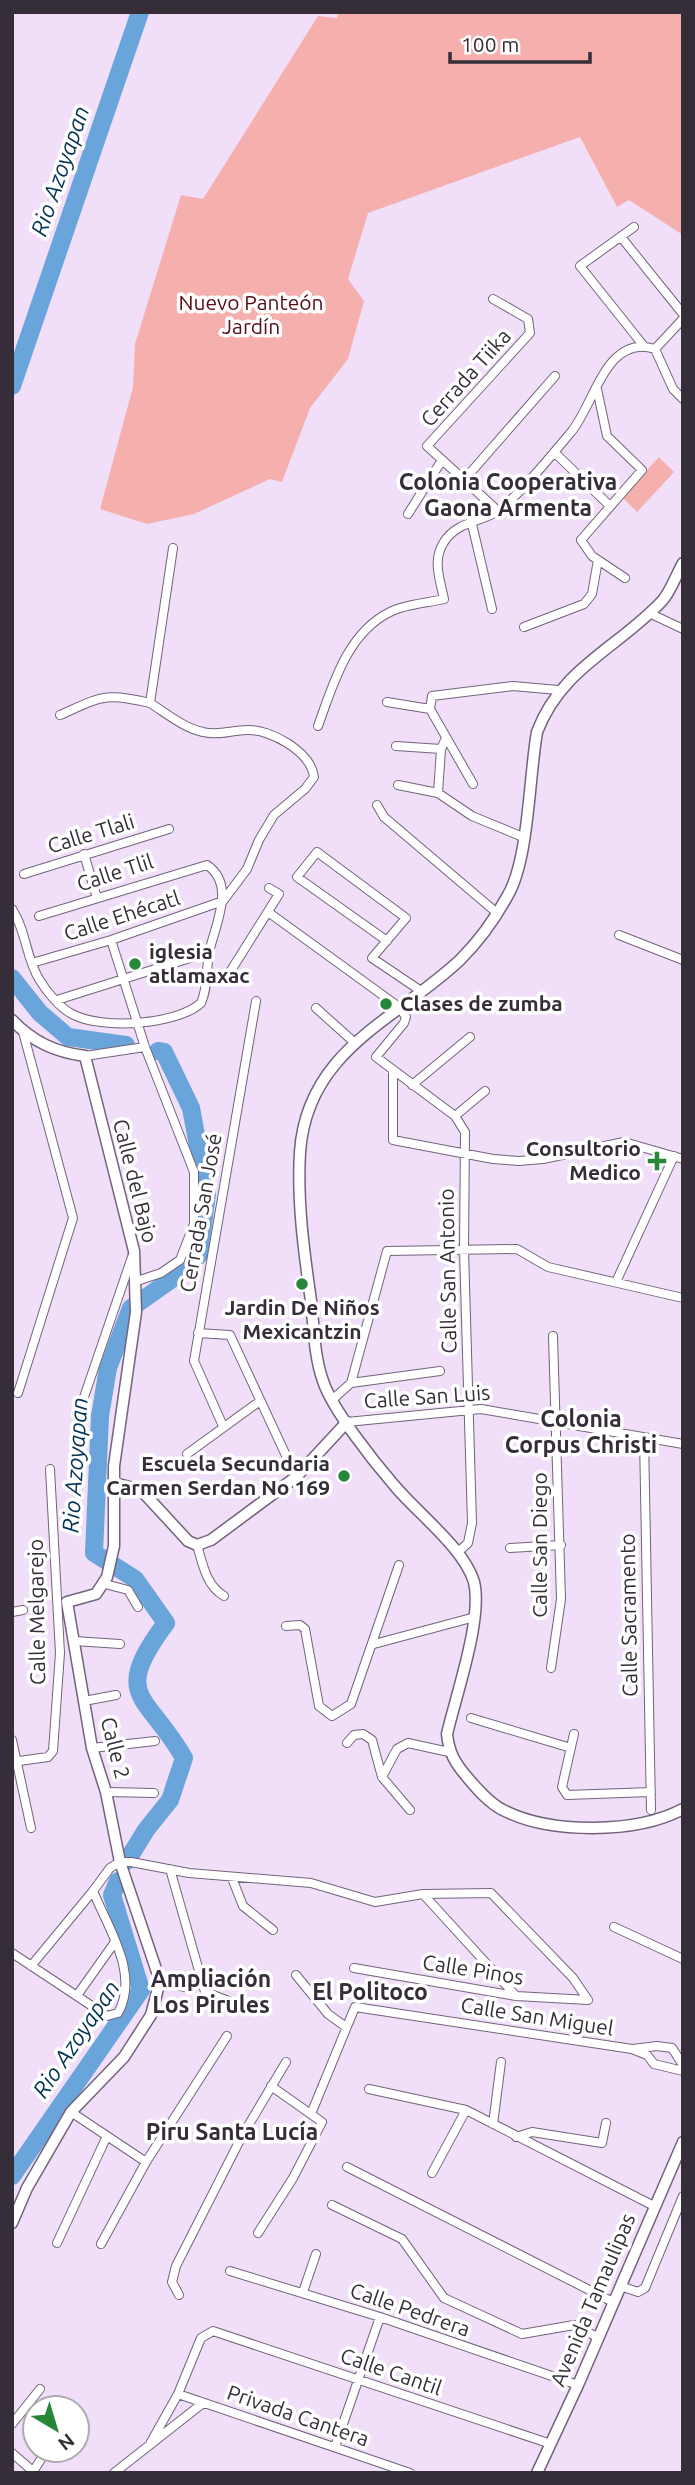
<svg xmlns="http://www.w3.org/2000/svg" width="695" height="2485" font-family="Ubuntu,sans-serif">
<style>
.green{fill:#f5b0ad}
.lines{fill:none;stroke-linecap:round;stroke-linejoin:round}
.river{stroke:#69a4db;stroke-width:18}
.minor-casing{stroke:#73637a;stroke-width:10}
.tertiary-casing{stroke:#73637a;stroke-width:13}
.minor{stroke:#fff;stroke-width:8}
.tertiary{stroke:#fff;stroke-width:10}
.poi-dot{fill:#278739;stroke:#fff;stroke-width:2.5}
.labels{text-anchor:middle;stroke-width:7;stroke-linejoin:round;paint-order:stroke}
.park-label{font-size:21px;fill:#570c13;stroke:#fff}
.street-label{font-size:21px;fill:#352e38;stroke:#fff}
.poi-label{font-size:21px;font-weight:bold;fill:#352e38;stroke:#fff;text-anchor:start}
.water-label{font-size:23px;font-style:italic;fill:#033255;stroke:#fff}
.neighbourhood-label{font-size:23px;font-weight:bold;fill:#352e38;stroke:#fff}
</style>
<rect width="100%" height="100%" fill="#f1dff9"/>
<path class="green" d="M339 12H683V235L629 200 617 207 580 137 368 213 348 279 364 301 348 359 310 408 282 482 270 479 194 514 147 524 100 509 133 387 135 344 181 195 203 199 318 16 337 18Z
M659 457 674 472 637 512 622 497Z"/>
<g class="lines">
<path class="river" d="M12 386 140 12
M12 978 40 1013 68 1037 126 1045
M127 1861 146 1830 170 1800 184 1758C147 1693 110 1698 166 1623L135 1579 94 1553 100 1416 108 1368 131 1308 175 1277 199 1255 207 1194 191 1108 164 1052 158 1051
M12 2176 141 1990 112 1895 118 1881"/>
<defs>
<path id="minor" d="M634 227 580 266 643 345
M621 237 683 314
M493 299 528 319 530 333 427 446 498 511
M655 349 673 389 683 399
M655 349 683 319
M597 389 607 436 642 470 581 540 592 556 625 578
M554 452 610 506
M464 480 555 376
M408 514 442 460
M471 520 492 609
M649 613 683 629
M524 627 584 604 592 594 598 560
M387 702 430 709
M60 715C101 697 104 692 150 703
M318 726C333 685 347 633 390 612 405 604 428 603 444 599 440 580 432 560 444 542 457 521 481 523 499 510 520 495 554 452 572 431 595 402 607 333 655 349
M396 746 441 749
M473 784 430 709 432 696 513 686 558 690
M398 785 438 793 472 816 523 837
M438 793 441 749 446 738
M377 805 384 817 497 913
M84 854 97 898
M24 874 169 829
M12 909C26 930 26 958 39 979 46 991 60 1008 72 1014 101 1030 177 1025 201 1003 208 988 206 970 209 953 214 927 237 885 207 865L39 916
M268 912 399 1007 406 1017 404 1023 376 1057 455 1116 465 1132 464 1250 472 1523 468 1543 457 1553
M619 935 683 960
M111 940 145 1047 194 1172V1224L180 1260 161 1273 134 1282
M387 941 297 877 317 852 406 918 372 958 421 991
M32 963 111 940 223 901 247 869 259 840 274 815 305 789 314 777C311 752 271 729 247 730 232 730 218 736 203 732 184 728 166 713 150 703L173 548
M225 980 279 894 269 888
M57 1000 209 952
M316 1008 355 1043
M85 1056 145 1047
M393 1071V1140L493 1159 519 1161 543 1159 624 1142 683 1159
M412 1085 470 1037
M455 1116 485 1091
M616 1282 674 1156
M198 1333 230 1335 296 1477
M351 1383 440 1371
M18 1393 73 1218 23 1032
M333 1399 351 1383 387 1251 517 1249 548 1267 683 1298
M82 1403 132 1257
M347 1422 481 1409 683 1444
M223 1426 194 1361 256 1001
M644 1437 651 1810
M187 1454 260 1401
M197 1545C203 1565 206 1585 224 1596
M510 1548 561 1545
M105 1584 128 1590 138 1607
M12 1612 23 1610
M286 1626 300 1625 305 1629 319 1706 332 1716 351 1704 399 1565
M74 1641 120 1644
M374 1644 475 1617
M551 1668 561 1599 553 1336
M84 1701 116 1695
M471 1718 571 1748
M574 1734 562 1787 567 1795 651 1792
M12 1740 31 1828
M347 1743 354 1735 363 1734 372 1740 382 1777 410 1810
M92 1748 155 1741
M19 1761 48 1757 53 1751 60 1653 50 1469
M382 1777 397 1749 408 1743 449 1752
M106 1792 154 1793
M170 1869 205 1992 247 2008
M232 1878 243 1906 273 1930
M423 1894 516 1996
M614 1927 683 1959
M12 1953 107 2016 118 2013C140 1974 108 1928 93 1891L110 1868 120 1862H131L189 1873 311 1883 375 1902 423 1894 491 1893 573 1978 588 2000
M31 1966 93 1891
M354 1968 516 1996 588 2000
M296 1975 328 2014 346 2027
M160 1981 188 1988
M78 1994 115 1942
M633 2049 657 2046 672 2048 683 2065
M369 2089 466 2110 654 2206
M71 2112 146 2162
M311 2114 355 2007 632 2049 647 2055 654 2064 683 2071
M493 2124 501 2062
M516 2137 532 2132 602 2143 606 2123
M347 2167 613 2302
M432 2173 466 2110
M332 2205 402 2239 444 2298 522 2334 574 2325 597 2337
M258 2233 293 2178 322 2122 271 2086
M57 2243 107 2136
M101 2244 146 2162 227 2036
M230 2271 380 2317 578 2385
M620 2286 638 2292 645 2288 683 2196
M303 2292 316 2254
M179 2295 172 2282 176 2266 242 2136 286 2062
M178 2394 410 2473
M12 2424 40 2389
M151 2442 178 2394 201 2338 213 2331 551 2444
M335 2447 380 2317
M12 2453 35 2473
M32 2473 45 2453
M114 2473 203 2403"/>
<path id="tertiary" d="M683 563C676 575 671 591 662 601 618 648 561 668 537 732 529 777 529 858 508 895 495 919 479 941 460 960 396 1020 307 1050 300 1152 297 1202 304 1252 311 1301 314 1327 314 1356 323 1381 332 1409 374 1462 394 1485 417 1513 464 1548 474 1582 483 1618 456 1695 447 1734 449 1753 455 1763 467 1777 477 1789 489 1803 503 1810 550 1834 636 1834 683 1809
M12 1020C33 1042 55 1052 85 1056L134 1251 136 1312 114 1466V1546L107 1577 96 1594 67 1602 92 1748 106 1792 120 1862 160 1981 151 2015 124 2057 71 2112 27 2188 12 2223
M114 1483 141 1490 188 1541 197 1545 211 1540 296 1477 347 1422
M537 2473 578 2385 683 2142"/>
</defs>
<use href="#minor" class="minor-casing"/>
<use href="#tertiary" class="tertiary-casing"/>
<use href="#minor" class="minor"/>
<use href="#tertiary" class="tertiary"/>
</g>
<g class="poi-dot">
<circle cx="135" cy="964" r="7"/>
<circle cx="386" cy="1004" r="7"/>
<path d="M653.5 1150.5h7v7h7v7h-7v7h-7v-7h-7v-7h7z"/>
<circle cx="302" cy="1284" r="7"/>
<circle cx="344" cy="1476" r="7"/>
</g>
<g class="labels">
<g class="park-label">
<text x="251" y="310">Nuevo Panteón<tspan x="251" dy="24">Jardín</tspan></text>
</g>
<g class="street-label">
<text transform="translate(466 378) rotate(-48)" y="7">Cerrada Tiika</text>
<text transform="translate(91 834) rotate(-17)" y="7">Calle Tlali</text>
<text transform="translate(115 873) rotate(-18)" y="7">Calle Tlil</text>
<text transform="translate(122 916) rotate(-18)" y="7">Calle Ehécatl</text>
<text transform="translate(135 1181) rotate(76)" y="7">Calle del Bajo</text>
<text transform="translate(201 1213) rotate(-80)" y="7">Cerrada San José</text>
<text transform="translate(448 1271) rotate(-91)" y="7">Calle San Antonio</text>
<text transform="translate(427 1397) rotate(-4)" y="7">Calle San Luis</text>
<text transform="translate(540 1545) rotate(-90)" y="7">Calle San Diego</text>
<text transform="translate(37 1612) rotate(-91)" y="7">Calle Melgarejo</text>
<text transform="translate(629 1615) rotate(-91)" y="7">Calle Sacramento</text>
<text transform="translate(115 1748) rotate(76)" y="7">Calle 2</text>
<text transform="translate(473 1970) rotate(9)" y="7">Calle Pinos</text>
<text transform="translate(537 2017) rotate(9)" y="7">Calle San Miguel</text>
<text transform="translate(593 2300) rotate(-67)" y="7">Avenida Tamaulipas</text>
<text transform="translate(410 2310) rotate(19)" y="7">Calle Pedrera</text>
<text transform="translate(391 2372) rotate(19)" y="7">Calle Cantil</text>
<text transform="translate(298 2416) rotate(19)" y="7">Privada Cantera</text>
</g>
<g class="poi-label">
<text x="149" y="959">iglesia<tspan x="149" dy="24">atlamaxac</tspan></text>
<text x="400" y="1011">Clases de zumba</text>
<text x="641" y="1156" text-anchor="end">Consultorio<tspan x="641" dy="24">Medico</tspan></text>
<text x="302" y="1315" text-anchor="middle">Jardin De Niños<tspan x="302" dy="24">Mexicantzin</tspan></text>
<text x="330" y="1471" text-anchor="end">Escuela Secundaria<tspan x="330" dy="24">Carmen Serdan No 169</tspan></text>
</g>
<g class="water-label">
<text transform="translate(60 171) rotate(-71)" y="8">Rio Azoyapan</text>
<text transform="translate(75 1465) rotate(-86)" y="8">Rio Azoyapan</text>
<text transform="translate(76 2039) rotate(-56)" y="8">Rio Azoyapan</text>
</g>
<g class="neighbourhood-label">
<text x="508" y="490">Colonia Cooperativa<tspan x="508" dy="26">Gaona Armenta</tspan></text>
<text x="581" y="1427">Colonia<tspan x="581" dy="26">Corpus Christi</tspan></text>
<text x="211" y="1987">Ampliación<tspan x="211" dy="26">Los Pirules</tspan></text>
<text x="370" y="2000">El Politoco</text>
<text x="232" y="2140">Piru Santa Lucía</text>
</g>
</g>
<rect width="695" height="2485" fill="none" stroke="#352e38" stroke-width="28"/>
<g transform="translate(56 2429) rotate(142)"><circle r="33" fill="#ffffff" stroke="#aeabaf" stroke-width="2"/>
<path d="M0-5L12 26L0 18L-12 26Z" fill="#278739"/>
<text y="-10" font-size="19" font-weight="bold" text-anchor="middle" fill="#352e38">N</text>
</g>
<path d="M450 52v10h140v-10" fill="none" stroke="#352e38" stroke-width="3.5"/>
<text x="461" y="52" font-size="21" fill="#352e38" stroke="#ffffff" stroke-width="5" paint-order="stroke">100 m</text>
</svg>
